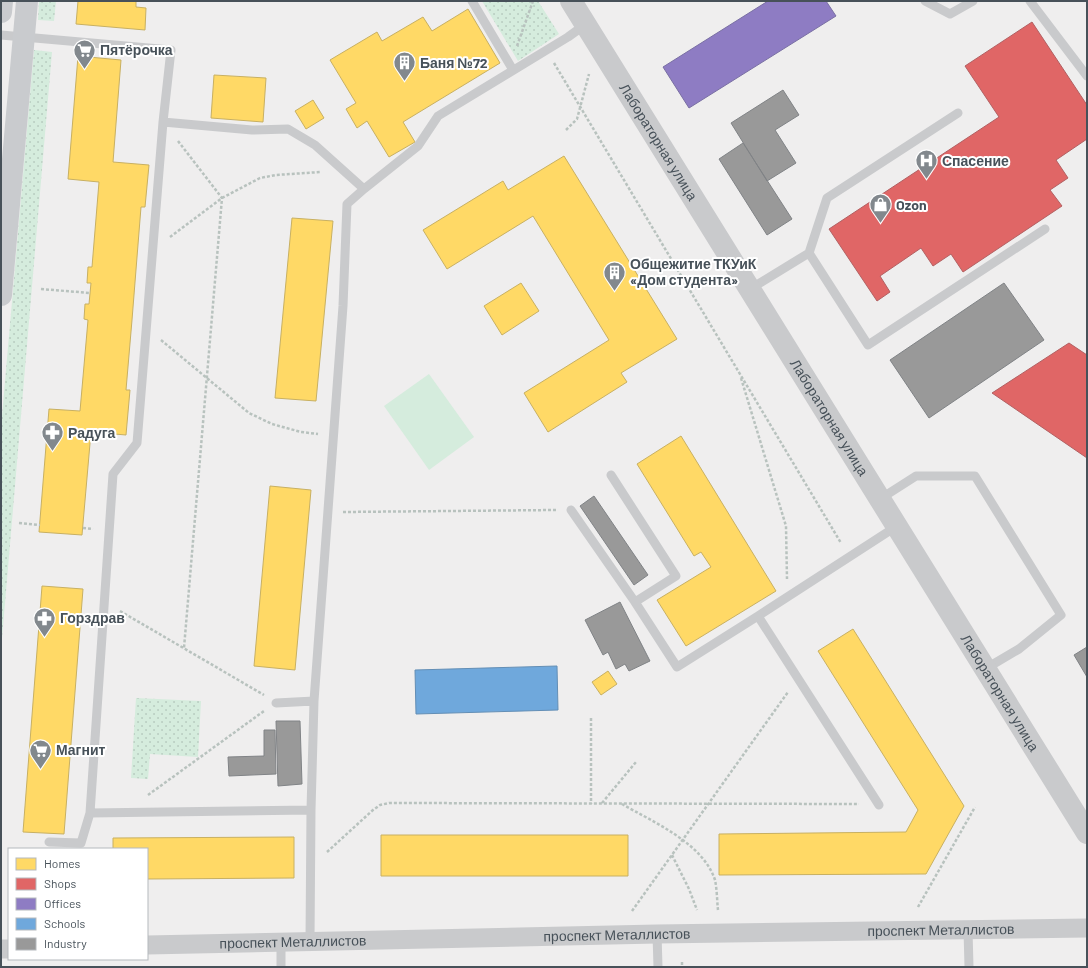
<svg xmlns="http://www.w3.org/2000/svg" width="1088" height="968" font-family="Barlow,sans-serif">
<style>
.green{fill:url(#green-dots)}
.pitch{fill:#d5ecdd}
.homes{fill:#ffd966;stroke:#c8b062}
.shops{fill:#e06666;stroke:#b26062}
.offices{fill:#8e7cc3;stroke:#796fa3}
.schools{fill:#6fa8dc;stroke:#638eb5}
.industry{fill:#999;stroke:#808386}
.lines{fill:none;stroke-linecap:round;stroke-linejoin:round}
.path{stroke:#b8c2be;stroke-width:2.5;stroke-dasharray:3 2;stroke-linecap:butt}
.service{stroke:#c9cacc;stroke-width:9}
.minor{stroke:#c9cacc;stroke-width:19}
.tertiary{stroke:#c9cacc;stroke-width:22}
.secondary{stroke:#c9cbce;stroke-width:22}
.labels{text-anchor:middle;stroke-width:4;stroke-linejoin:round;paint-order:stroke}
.poi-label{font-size:14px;font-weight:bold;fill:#475159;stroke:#fff;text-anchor:start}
.street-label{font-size:14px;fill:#475159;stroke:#fff}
</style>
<defs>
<pattern id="green-dots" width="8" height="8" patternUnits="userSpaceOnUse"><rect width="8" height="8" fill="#d5ecdd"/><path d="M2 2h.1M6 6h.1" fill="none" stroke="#b8ccc0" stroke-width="1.8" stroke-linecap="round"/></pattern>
</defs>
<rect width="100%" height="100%" fill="#efeeee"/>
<path class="green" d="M39 1H56L54 21 38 20Z
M482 1H538L559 34 518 61Z
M34 50 52 52 1 650V427Z
M136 698 201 701 198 757 150 754 148 779 131 778Z"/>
<path class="pitch" d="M429 374 474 437 429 470 384 406Z"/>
<path class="homes" d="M78 1H136V7L146 8 145 30 76 24Z
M468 9 500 63 403 122 415 142 389 157 367 121 357 128 346 109 356 103 330 60 377 32 382 41 423 17 432 31Z
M78 56 121 60 113 162 149 165 145 207H141L132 320 126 390H130L126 435 91 432 82 535 39 532 49 409 80 411 88 320 84 319 85 304H89L91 283H87L88 267H92L99 182 68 179Z
M214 75 266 78 263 122 211 118Z
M313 100 324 118 306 129 295 111Z
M564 156 677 339 621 373 627 382 548 432 524 393 609 340 533 216 447 269 423 230 503 181 508 190Z
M292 218 333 221 316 401 275 398Z
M521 283 539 311 502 335 484 306Z
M681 436 776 591 686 646 657 600 711 567 701 552 694 556 637 464Z
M270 486 311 490 295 670 254 666Z
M42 586 83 589 64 834 23 832Z
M853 629 964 806 926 874 719 875V834L906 832 918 810 818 651Z
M608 671 617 684 601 695 592 682Z
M381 835H628V876H381Z
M294 837V878L147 879V849H113V838Z"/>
<path class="shops" d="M1032 22 1087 105V139L1056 160 1068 178 1050 190 1062 206 963 272 951 254 933 266 921 248 880 276 890 292 877 301 829 229 999 117 965 66Z
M1069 343 1087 355V458L992 393Z"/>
<path class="offices" d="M768 1H826L836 16 689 108 663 67Z"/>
<path class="schools" d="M557 666 558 710 416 714 415 670Z"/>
<path class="industry" d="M783 90 799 115 775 130 796 163 767 181 731 123Z
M743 143 792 219 767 235 719 159Z
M1004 283 1044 340 929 418 890 360Z
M594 496 648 575 634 585 580 506Z
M620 602 650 661 629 671 625 664 616 669 608 652 603 655 585 620Z
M1087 647V677L1074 655Z
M276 721H300L302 784 278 786Z
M264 730H275L276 774 229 776 228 757 264 756Z"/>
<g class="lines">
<path class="path" d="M517 46 533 1
M554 63 841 543
M566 130 577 119 589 74
M178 141 222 198 184 648
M170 237 222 198 260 178 276 175 321 172
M41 289 90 293
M161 340 249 413 272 424 301 432 318 434
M741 378 786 526 787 579
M343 512 556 510
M19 523 40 525
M83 528 93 529
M120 611 264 695
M591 718V804
M148 795 264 711
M602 803 636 762
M622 804C653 822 703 843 715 880 717 889 717 901 718 910
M327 852 373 810 380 805 389 803 859 804
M672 855 689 889 697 910
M918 907 975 807
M632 911 788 692
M682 962V967"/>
<path class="service" d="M472 1 513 70
M925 1 950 14 973 1
M1030 1 1087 76
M1 35 171 50 163 122 252 130 288 129 315 145 364 189 347 204 343 306 314 701 311 810 310 940
M958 113 827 198 809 253 868 345 1045 229
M163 122 137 443 113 474 90 813 311 810
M364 189 418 146 438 116 568 37 586 24
M750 289 809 253
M611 475 676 576 635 602 677 667 758 616 897 526
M880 499 916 476H975L1061 615 1019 649 985 669
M571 510 635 602
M758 616 879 805
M276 703 314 701
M49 842 81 843 90 813
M968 930 969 967
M657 934 658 967
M281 941V967"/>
<g class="minor">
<path id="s1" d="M147 945 657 934 1087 928"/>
<path d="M1 949H9"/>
</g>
<path class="tertiary" id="s2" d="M571 1 1087 833"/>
<path class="secondary" d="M1 12 2 1
M1 295 27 1"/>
</g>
<defs>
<symbol id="supermarket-pin" viewBox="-11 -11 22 30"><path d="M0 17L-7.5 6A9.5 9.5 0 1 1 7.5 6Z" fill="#82888d" stroke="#fff"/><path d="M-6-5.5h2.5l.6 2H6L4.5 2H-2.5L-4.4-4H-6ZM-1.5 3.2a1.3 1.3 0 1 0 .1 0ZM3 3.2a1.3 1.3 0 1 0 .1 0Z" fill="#fff"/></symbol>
<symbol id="building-pin" viewBox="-11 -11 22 30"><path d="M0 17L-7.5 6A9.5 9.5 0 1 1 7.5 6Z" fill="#82888d" stroke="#fff"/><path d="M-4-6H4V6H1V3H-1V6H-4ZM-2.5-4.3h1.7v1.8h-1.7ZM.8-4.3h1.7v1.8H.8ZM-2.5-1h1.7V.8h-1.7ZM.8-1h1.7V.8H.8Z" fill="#fff"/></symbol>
<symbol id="hospital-pin" viewBox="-11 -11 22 30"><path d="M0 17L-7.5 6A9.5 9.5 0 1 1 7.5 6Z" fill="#82888d" stroke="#fff"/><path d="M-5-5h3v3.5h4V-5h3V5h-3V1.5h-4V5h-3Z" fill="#fff"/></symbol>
<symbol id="shop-pin" viewBox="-11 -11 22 30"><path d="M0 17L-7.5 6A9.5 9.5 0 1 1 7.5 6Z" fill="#82888d" stroke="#fff"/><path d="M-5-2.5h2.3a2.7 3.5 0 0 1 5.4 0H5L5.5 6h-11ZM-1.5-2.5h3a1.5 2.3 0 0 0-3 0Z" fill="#fff"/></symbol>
<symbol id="pharmacy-pin" viewBox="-11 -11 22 30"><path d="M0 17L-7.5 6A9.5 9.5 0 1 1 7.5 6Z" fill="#82888d" stroke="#fff"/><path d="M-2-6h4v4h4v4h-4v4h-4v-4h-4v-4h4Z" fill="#fff"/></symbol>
</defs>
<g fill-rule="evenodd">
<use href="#supermarket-pin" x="72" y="38" width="25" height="34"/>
<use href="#building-pin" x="392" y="50" width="25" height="34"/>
<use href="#hospital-pin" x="914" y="148" width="25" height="34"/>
<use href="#shop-pin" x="868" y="192" width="25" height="34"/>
<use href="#building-pin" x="602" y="260" width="25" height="34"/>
<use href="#pharmacy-pin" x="40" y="420" width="25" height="34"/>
<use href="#pharmacy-pin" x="32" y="606" width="25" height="34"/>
<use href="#supermarket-pin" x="28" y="738" width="25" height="34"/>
</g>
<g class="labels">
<g class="poi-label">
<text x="100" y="55">Пятёрочка</text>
<text x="420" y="68">Баня №72</text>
<text x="942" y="166">Спасение</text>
<text x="896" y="210">Ozon</text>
<text x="630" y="269">Общежитие ТКУиК<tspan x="630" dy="16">«Дом студента»</tspan></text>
<text x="68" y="438">Радуга</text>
<text x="60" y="623">Горздрав</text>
<text x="56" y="755">Магнит</text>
</g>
<g class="street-label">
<text dy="5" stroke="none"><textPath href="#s2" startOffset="166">Лабораторная улица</textPath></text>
<text dy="5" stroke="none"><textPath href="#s2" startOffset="490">Лабораторная улица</textPath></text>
<text dy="5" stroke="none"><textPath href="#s2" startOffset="814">Лабораторная улица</textPath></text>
<text dy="5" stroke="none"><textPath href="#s1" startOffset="794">проспект Металлистов</textPath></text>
<text dy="5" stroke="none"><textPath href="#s1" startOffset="470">проспект Металлистов</textPath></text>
<text dy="5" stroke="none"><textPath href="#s1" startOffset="146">проспект Металлистов</textPath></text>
</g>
</g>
<rect width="1088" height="968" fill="none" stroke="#475159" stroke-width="4"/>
<rect x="8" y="848" width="140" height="112" fill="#ffffff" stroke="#b5b9bd"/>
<rect x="16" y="858" width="20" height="12" fill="#ffd966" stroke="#b5b9bd"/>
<text x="44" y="868" font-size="12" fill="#475159">Homes</text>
<rect x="16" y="878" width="20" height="12" fill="#e06666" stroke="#b5b9bd"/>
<text x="44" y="888" font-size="12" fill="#475159">Shops</text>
<rect x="16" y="898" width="20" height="12" fill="#8e7cc3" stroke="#b5b9bd"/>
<text x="44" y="908" font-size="12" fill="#475159">Offices</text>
<rect x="16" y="918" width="20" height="12" fill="#6fa8dc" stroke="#b5b9bd"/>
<text x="44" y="928" font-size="12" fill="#475159">Schools</text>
<rect x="16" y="938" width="20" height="12" fill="#999999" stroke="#b5b9bd"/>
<text x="44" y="948" font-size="12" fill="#475159">Industry</text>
</svg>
